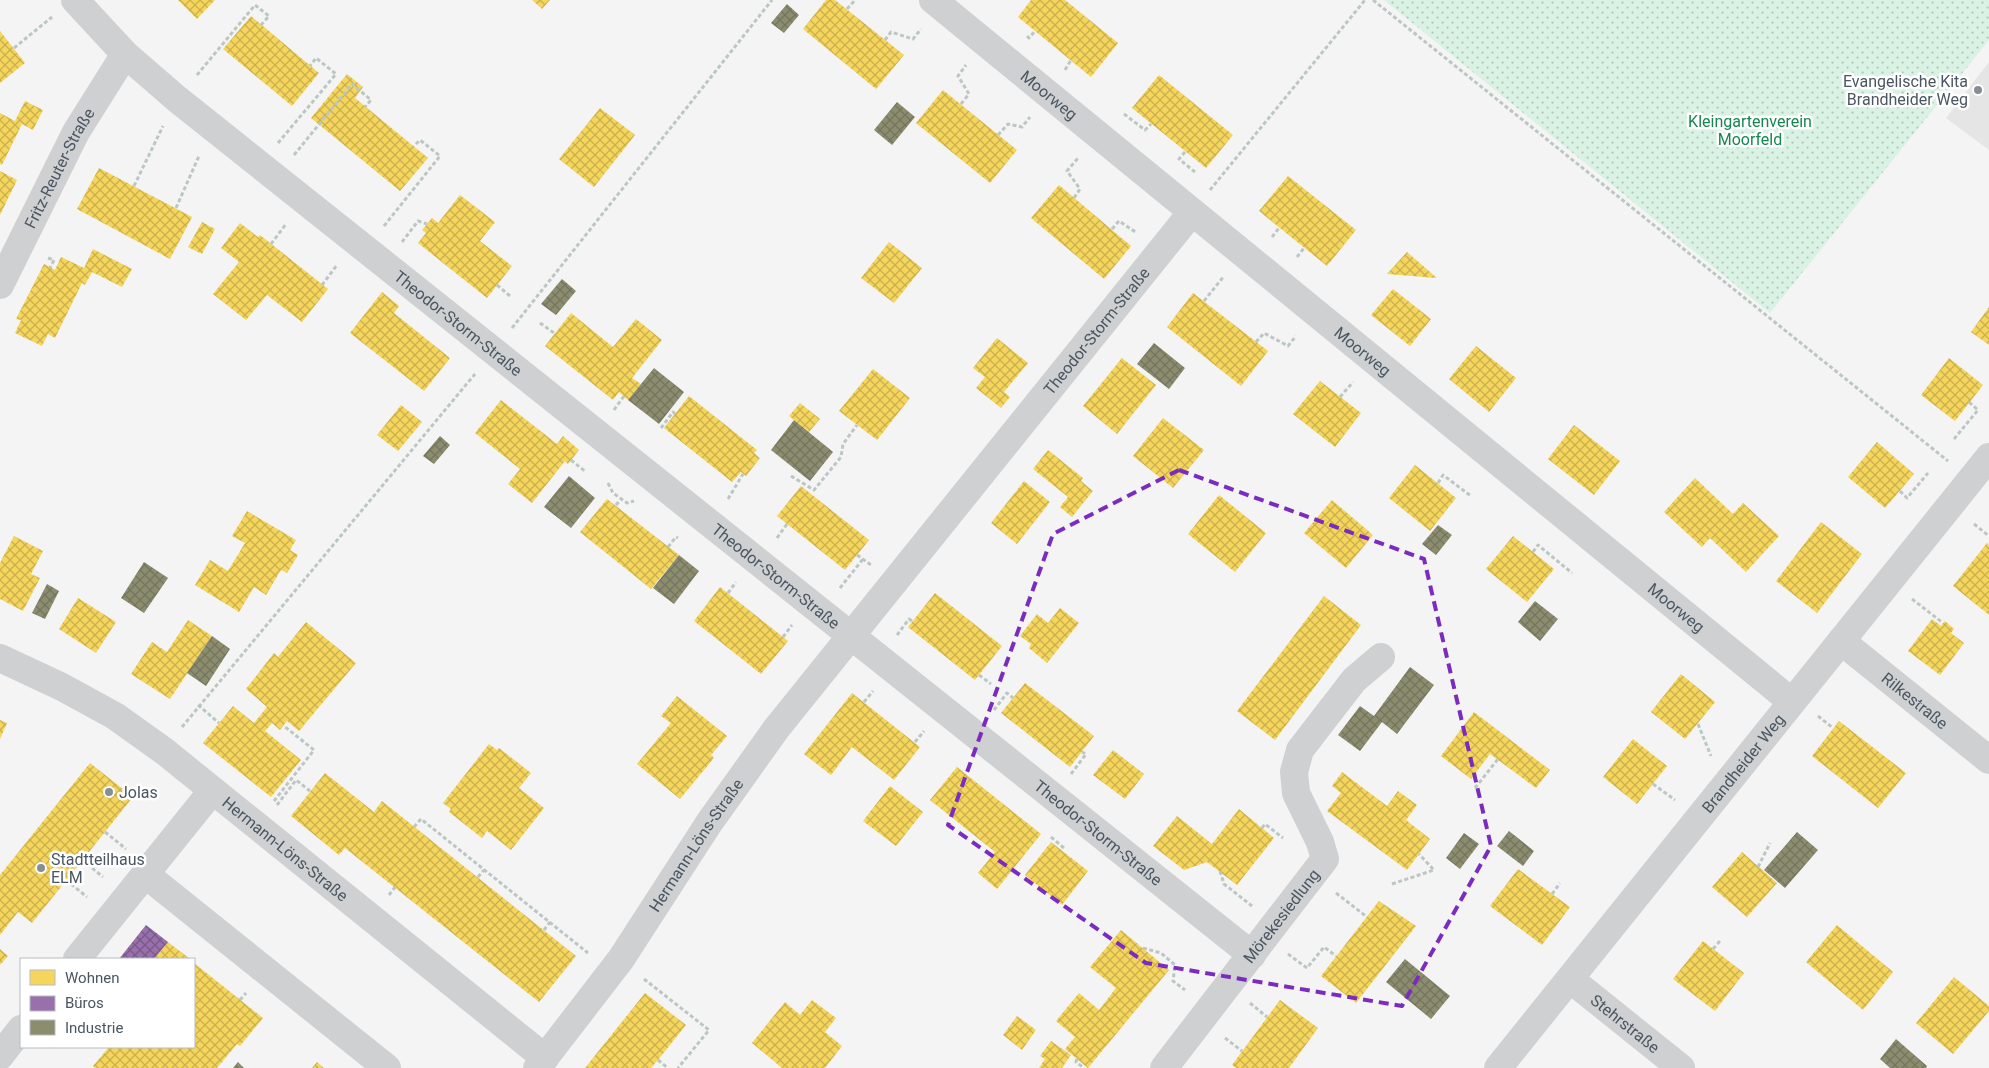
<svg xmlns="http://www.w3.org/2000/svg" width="1989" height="1068" font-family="Roboto,sans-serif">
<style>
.education{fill:#e6e5e6}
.garden{fill:url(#garden-dots)}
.homes{fill:url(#homes-cross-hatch)}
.offices{fill:url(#offices-cross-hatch)}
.industry{fill:url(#industry-cross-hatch)}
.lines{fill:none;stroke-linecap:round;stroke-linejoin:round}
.path{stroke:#bcc7c4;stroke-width:3;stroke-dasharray:4 2.5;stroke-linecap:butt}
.minor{stroke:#ced0d2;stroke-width:28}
.marked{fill:none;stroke:#7b2cbf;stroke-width:4;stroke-dasharray:10 6;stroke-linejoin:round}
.poi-dot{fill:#868d94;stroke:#fff;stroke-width:2}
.labels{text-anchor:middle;stroke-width:5;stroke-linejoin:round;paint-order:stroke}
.poi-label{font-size:16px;fill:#4a5661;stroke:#fff;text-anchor:start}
.street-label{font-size:16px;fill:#4a5661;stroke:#fff}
.park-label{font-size:16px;fill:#17864f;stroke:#fff}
</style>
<defs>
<pattern id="garden-dots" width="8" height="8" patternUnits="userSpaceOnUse" patternTransform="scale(1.25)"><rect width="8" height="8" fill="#d9f2e3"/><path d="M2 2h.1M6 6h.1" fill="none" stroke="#b2c7bb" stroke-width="1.8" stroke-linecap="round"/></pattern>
<pattern id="homes-cross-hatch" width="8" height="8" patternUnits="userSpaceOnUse" patternTransform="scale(1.25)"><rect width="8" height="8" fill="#f6d55c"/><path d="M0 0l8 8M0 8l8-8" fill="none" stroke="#c9b04f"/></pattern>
<pattern id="offices-cross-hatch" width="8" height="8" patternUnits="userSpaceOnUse" patternTransform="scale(1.25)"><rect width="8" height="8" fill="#9970ab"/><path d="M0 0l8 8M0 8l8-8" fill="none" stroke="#785a88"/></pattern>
<pattern id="industry-cross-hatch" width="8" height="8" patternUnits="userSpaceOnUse" patternTransform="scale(1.25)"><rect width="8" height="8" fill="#8c8c6e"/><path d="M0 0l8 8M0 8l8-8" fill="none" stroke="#74755e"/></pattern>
</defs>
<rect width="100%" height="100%" fill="#f4f4f4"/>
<path class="education" d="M1989 62V150L1946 118Z"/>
<path class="garden" d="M1384 0H1989V40L1770 313Z"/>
<path class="homes" d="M178 0H215L197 19Z
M532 0H550L542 9Z
M826 0H835L904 55 876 89 803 29Z
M1031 0H1065L1118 43 1091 77 1018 17Z
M251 16 319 73 292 106 223 49Z
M0 31 25 63 0 83Z
M347 74 363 87 355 98 428 158 400 191 311 118Z
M1159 75 1233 135 1206 168 1132 108Z
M943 90 1017 150 990 183 916 123Z
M25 101 43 110 33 130 22 124 2 165 0 164V113L15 121Z
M600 108 635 135 594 187 559 159Z
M99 168 192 217 170 259 77 209Z
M0 171 17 180 0 215Z
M1288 176 1356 230 1327 266 1259 211Z
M1059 185 1131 246 1104 279 1031 218Z
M460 195 495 222 480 241 512 266 487 298 418 243 426 233 422 230 432 218 438 223Z
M202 222 215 229 202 254 188 247Z
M240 223 258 237 260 235 328 289 302 322 267 295 246 320 213 294 239 262 221 248Z
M889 242 922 268 894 303 861 278Z
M93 249 132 269 122 287 92 272 85 285 82 283 55 338 48 334 42 346 15 333 21 320 16 319 44 264 55 270 61 257 84 268Z
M1407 252 1437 278 1387 274Z
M1393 289 1431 319 1410 346 1371 315Z
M382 292 399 306 394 313 450 358 424 391 350 333Z
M1193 293 1268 351 1241 386 1167 327Z
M1989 307V345L1971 332Z
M571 313 613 347 636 319 662 340 632 378 641 384 628 400 619 392 613 400 545 346Z
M997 338 1028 363 1004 392 1010 397 1001 408 976 388 985 377 973 368Z
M1476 346 1516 378 1489 412 1449 379Z
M1122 358 1156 385 1117 434 1083 406Z
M1949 358 1983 385 1955 421 1921 395Z
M873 369 910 398 877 440 839 411Z
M1320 381 1361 413 1335 447 1293 414Z
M689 396 757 450 754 453 760 458 746 476 741 472 732 482 664 428Z
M501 400 557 444 563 436 579 450 568 464 565 461 532 503 508 484 520 469 475 433Z
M800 403 820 419 809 432 789 416Z
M401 405 422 422 398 451 377 435Z
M1163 418 1204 450 1173 488 1133 456Z
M1574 425 1620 461 1594 495 1548 459Z
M1877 442 1914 474 1885 508 1848 477Z
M1048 450 1083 478 1081 481 1093 491 1072 517 1060 507 1068 497 1033 469Z
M1415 465 1456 498 1430 531 1389 498Z
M1695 478 1733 514 1743 503 1779 536 1746 572 1710 538 1702 547 1664 512Z
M1024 481 1050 502 1017 544 991 523Z
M801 486 869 540 845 570 777 516Z
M1219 495 1266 533 1235 572 1188 534Z
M607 499 679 555 651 589 580 532Z
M1332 500 1373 535 1346 568 1304 533Z
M247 511 296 540 290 550 298 555 287 573 281 570 266 595 254 587 239 612 195 585 210 560 228 571 245 543 232 536Z
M1821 522 1862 554 1817 613 1776 581Z
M14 536 43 551 31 574 40 578 23 611 0 599V563Z
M1513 536 1554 569 1527 602 1486 569Z
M1987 543 1989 545V615L1953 586Z
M720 587 788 641 761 674 694 621Z
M935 593 1002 646 975 680 908 627Z
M1324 596 1361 625 1275 740 1237 711Z
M78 598 116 622 96 653 59 629Z
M1060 608 1079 623 1047 663 1029 648 1031 644 1020 636 1037 614 1048 623Z
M1932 619 1941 626 1945 621 1954 629 1951 633 1964 643 1940 675 1908 651Z
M188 620 212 636 170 699 131 674 152 642 167 652Z
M306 622 356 663 299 731 287 721 280 730 272 723 265 731 301 760 271 797 203 743 233 706 254 723 267 707 246 689 274 653 278 657Z
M1681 674 1715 702 1685 739 1651 712Z
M1025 683 1094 736 1070 767 1001 713Z
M852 693 920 747 894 780 852 747 831 775 804 754Z
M677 696 727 736 711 755 714 758 680 799 637 764 671 723 661 716Z
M1474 712 1550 770 1536 788 1490 754 1471 779 1441 756Z
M0 720 7 723 0 739Z
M1839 721 1906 773 1878 808 1812 756Z
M1633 739 1667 766 1637 804 1603 777Z
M489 744 497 750 499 748 531 773 519 788 544 808 511 850 487 831 482 838 449 812 451 809 443 803Z
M1113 750 1144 774 1125 799 1093 775Z
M90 763 133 797 32 923 18 912 0 935V875Z
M957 767 1041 834 997 889 978 873 995 852 930 800Z
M1342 772 1387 806 1398 791 1417 805 1406 820 1430 839 1407 870 1327 811 1341 793 1332 786Z
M325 773 374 812 382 801 576 956 539 1002 345 848 339 855 291 816Z
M890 786 923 812 896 846 863 821Z
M1239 809 1274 838 1237 885 1207 862 1184 870 1153 846 1177 816 1212 844Z
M1051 842 1088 871 1062 905 1025 875Z
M1742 852 1777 883 1747 917 1712 887Z
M1518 869 1570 907 1542 945 1490 906Z
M1379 901 1416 926 1356 1003 1321 976Z
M1837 925 1893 972 1863 1010 1806 962Z
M1121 930 1169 970 1088 1068 1065 1049 1075 1037 1056 1021 1079 993 1099 1010 1116 988 1090 967Z
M1703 941 1744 973 1715 1011 1673 979Z
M168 942 190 959H154Z
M0 949 8 956 0 965Z
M194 963 263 1018 240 1046 237 1044 217 1068H95L93 1066 109 1047H194Z
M1954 977 1989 1006V1011L1953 1054 1916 1023Z
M645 993 686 1025 658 1060 651 1068H585Z
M812 1000 836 1018 825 1032 842 1046 825 1068H782L752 1043 785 1002 800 1015Z
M1280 1000 1318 1028 1289 1068H1236L1232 1065Z
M1017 1016 1036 1030 1022 1050 1003 1035Z
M1051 1041 1071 1055 1062 1068H1039L1045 1059 1040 1056Z
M317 1062 324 1068H312Z"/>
<path class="offices" d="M146 925 168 942 154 959H119Z"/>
<path class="industry" d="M787 4 799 15 784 33 771 23Z
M897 102 915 117 892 145 874 130Z
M562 279 576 291 556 315 541 304Z
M1154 343 1185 368 1169 389 1137 364Z
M654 368 684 392 659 424 628 400Z
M794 420 833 452 810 481 771 450Z
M440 436 450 445 434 464 423 456Z
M569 476 595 498 571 528 544 507Z
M1438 525 1452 535 1436 555 1422 544Z
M679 555 699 571 674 604 653 588Z
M144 562 168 578 144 613 121 598Z
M47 584 59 591 45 619 32 613Z
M1535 601 1558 619 1540 641 1518 622Z
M212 636 230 649 206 686 187 673Z
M1410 667 1434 685 1397 734 1382 722 1360 751 1338 735 1360 706 1374 716Z
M1509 831 1534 851 1523 866 1497 846Z
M1797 832 1818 850 1785 888 1764 870Z
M1464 833 1479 844 1460 869 1446 858Z
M1405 959 1450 996 1431 1019 1386 982Z
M1896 1039 1927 1066 1926 1068H1890L1880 1059Z
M238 1062 244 1068H233Z"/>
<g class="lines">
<path class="path" d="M1373 0 1948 461
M847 9 855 0
M1027 36 1029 38 1035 31
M885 40 891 32 913 39 921 29
M14 48 52 17
M1065 70 1071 60
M197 75 255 5 269 16 261 25
M961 104 969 94 958 76 966 65
M1124 114 1145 130 1151 124
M998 135 1008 124 1022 127 1030 117
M278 143 336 74 316 58 310 66
M1185 152 1179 159 1195 172
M294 155 352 84 371 100 365 107
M134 186 163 126
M1210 190 1365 0
M1074 198 1080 189 1067 171 1078 158
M176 208 199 156
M384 226 440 156 420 140 414 146
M1112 229 1119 221 1137 233
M1272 237 1279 228
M402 242 418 221 427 224
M271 244 286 224
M1297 257 1304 248
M48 258 54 260 50 268
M322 285 337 265
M497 285 510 296
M1204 301 1224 276
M540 323 554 333
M512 328 772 0
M1256 342 1264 333 1288 346 1296 336
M1340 397 1353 382
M614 410 624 396
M661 428 673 412 675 414
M1954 439 1978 410 1969 402
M571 460 586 472
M791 476 814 490 841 457 843 444 857 425
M608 483 613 493 627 503 634 501
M1438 483 1443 475 1471 496
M1900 491 1907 498 1928 473
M728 499 743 474
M616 505 621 499
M1974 524 1989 536
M777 538 787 524
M668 547 676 537 678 538
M1533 552 1538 545 1572 573
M857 555 871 565
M840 588 863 559
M728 593 736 582
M1912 599 1943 623
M897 635 909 619 912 621
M783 637 792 625
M979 675 991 684
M864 702 873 691
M198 705 219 723
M994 710 1007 693 1013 698
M1818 716 1833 728
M1698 724 1711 756
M182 727 475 374
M915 742 924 731
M1071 774 1086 754 1082 752
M1653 784 1675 800
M1475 788 1498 759
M274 801 314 750 284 726
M277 805 296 780 310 791
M414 827 421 819 588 953
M1262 828 1265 824 1283 838
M105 832 126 849
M1051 837 1064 848
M82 860 103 877
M1758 867 1770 843
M1220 871 1224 884 1252 906
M478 877 484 870
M66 880 87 897
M1392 884 1434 870 1419 854
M1336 893 1367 917
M1552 894 1560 883
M389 895 395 887
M544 930 550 922
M1143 948 1161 953 1175 965 1173 981 1185 990
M1713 949 1720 941
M1288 954 1307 968 1324 947 1336 956
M644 979 709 1030 678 1068
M240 1000 246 993
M1250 1003 1267 1017
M1225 1038 1242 1051
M1077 1059 1076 1062 1084 1068
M658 1060 668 1068"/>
<g class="minor">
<path id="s1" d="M75 0 125 54 177 99 1252 955"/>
<path id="s2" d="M933 0 1792 702"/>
<path id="s3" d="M0 285 76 132 125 54"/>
<path id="s4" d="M1841 641 1989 760"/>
<path id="s5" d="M0 658 62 687 115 716 164 751 545 1058"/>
<path d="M145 874 387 1068"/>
<path d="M77 959 212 791"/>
<path id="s6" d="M1570 979 1681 1068"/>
<path d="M0 1056 21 1029"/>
<path id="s7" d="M537 1068 621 959 709 823 776 729 1192 212"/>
<path id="s8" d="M1164 1068 1325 859 1320 842 1296 793 1294 772 1300 750 1354 680 1381 657"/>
<path id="s9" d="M1498 1068 1989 457"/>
</g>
</g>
<path class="marked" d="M1179 470 1424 559 1491 846 1402 1006 1146 963 948 825 1053 534Z"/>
<g class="poi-dot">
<circle cx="1978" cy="90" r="5"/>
<circle cx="109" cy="792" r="5"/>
<circle cx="41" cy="868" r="5"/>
</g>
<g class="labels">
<g class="poi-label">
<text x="1968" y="87" text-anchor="end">Evangelische Kita<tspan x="1968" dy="18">Brandheider Weg</tspan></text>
<text x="119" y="798">Jolas</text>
<text x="51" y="865">Stadtteilhaus<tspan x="51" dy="18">ELM</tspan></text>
</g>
<g class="street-label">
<text dy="6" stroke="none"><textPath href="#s2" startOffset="150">Moorweg</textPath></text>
<text dy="6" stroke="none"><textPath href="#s3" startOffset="131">Fritz-Reuter-Straße</textPath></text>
<text dy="6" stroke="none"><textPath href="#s1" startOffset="502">Theodor-Storm-Straße</textPath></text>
<text dy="6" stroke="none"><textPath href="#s7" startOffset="926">Theodor-Storm-Straße</textPath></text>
<text dy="6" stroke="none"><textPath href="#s2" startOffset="555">Moorweg</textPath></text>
<text dy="6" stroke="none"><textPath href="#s1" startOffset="908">Theodor-Storm-Straße</textPath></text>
<text dy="6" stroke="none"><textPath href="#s2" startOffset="960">Moorweg</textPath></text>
<text dy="6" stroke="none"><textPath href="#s4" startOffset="95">Rilkestraße</textPath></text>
<text dy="6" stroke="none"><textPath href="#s9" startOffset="391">Brandheider Weg</textPath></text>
<text dy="6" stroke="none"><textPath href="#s1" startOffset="1320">Theodor-Storm-Straße</textPath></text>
<text dy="6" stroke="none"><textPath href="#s7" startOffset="274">Hermann-Löns-Straße</textPath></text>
<text dy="6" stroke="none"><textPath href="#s5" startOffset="345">Hermann-Löns-Straße</textPath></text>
<text dy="6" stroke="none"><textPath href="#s8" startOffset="192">Mörekesiedlung</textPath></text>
<text dy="6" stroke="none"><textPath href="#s6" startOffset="71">Stehrstraße</textPath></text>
</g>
<g class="park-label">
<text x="1750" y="127">Kleingartenverein<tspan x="1750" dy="18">Moorfeld</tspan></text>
</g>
</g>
<rect x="20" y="958" width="175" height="90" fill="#ffffff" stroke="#b7bbc0"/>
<rect x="30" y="970" width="25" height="15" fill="#f6d55c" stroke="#b7bbc0"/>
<text x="65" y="983" font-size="15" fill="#4a5661">Wohnen</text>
<rect x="30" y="996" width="25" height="15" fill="#9970ab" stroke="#b7bbc0"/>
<text x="65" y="1008" font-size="15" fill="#4a5661">Büros</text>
<rect x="30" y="1020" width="25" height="15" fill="#8c8c6e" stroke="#b7bbc0"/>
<text x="65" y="1033" font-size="15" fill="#4a5661">Industrie</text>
</svg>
